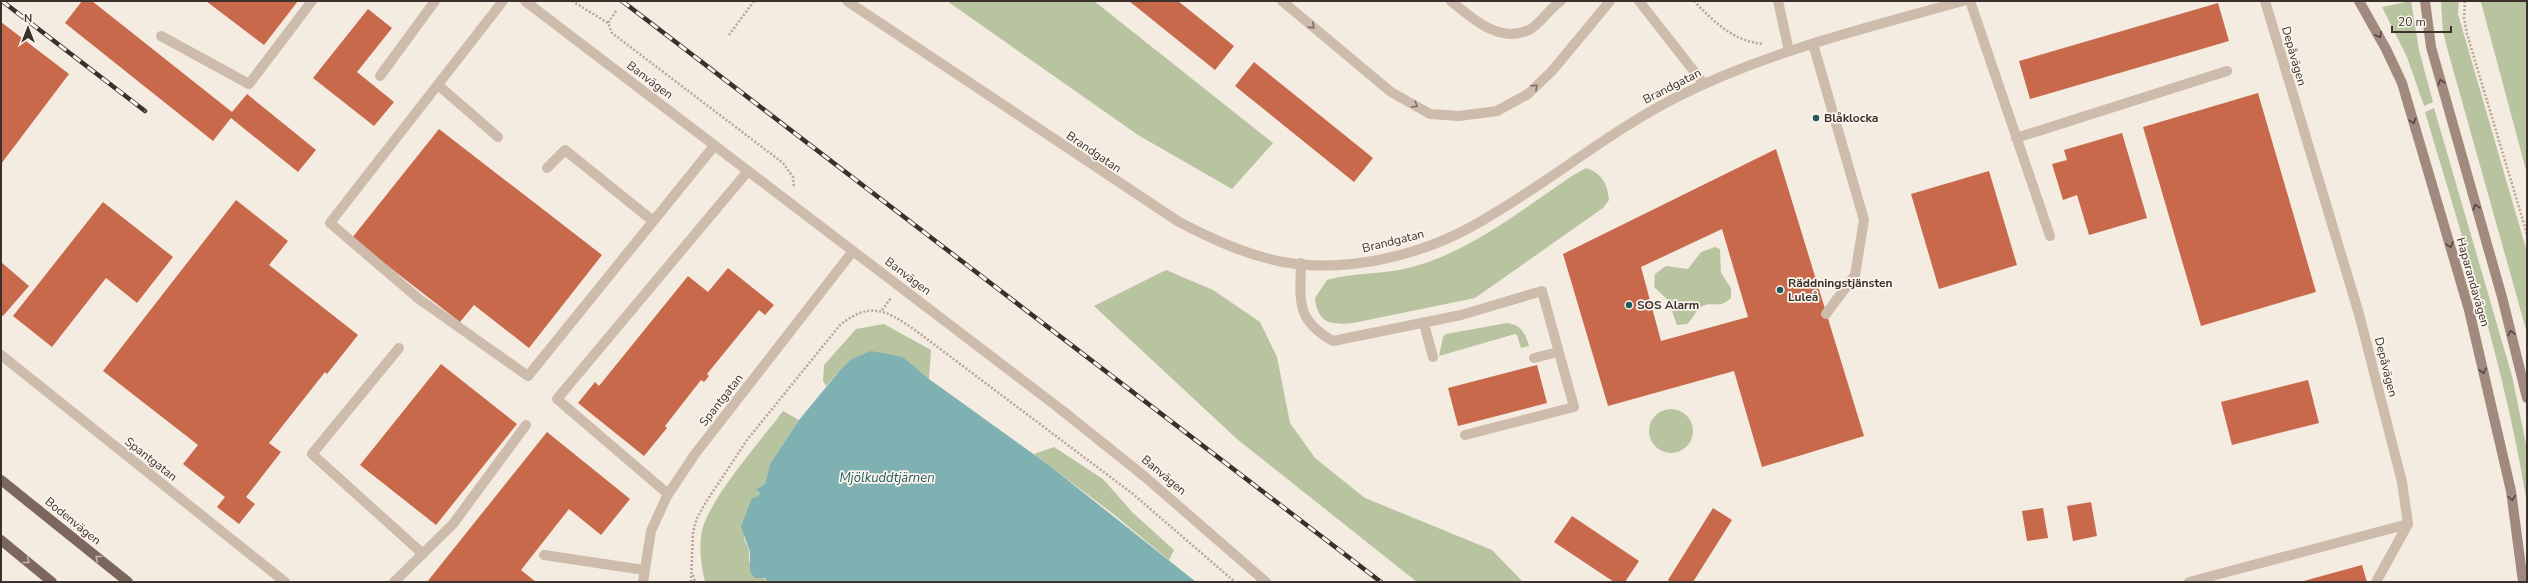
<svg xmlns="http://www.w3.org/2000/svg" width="2528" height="583" font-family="'Nunito Sans',sans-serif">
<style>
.green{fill:#b8c4a0}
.water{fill:#7fb0b2}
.building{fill:#c8694b;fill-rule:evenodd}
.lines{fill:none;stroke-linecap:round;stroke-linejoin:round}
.path{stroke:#b9a596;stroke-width:2.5;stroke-dasharray:2 2;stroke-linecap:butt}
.service{stroke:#cdbbac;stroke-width:10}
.minor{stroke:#cdbbac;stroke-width:10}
.tertiary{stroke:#cdbbac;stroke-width:10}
.secondary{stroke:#a18a7d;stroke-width:10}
.primary{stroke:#7d675c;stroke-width:10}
.rail-casing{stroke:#3b302b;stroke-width:4.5}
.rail{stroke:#fbf5ee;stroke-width:3;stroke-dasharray:9;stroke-linecap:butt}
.oneway{stroke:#7d6f65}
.oneway2{stroke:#544640}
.oneway3{stroke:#c2b5ac}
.poi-dot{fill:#1f5a5e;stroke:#fbf5ee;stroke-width:1.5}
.labels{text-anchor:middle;stroke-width:3.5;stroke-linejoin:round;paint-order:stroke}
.street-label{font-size:12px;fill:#3b302b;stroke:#fbf5ee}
.poi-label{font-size:12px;font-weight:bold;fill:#3b302b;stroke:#fbf5ee;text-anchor:start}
.water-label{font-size:13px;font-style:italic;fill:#1f5a5e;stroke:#fbf5ee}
</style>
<rect width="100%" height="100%" fill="#f4ebe1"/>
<path class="green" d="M947 1H1094L1273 143 1232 189 1138 135Z
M2411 1 2419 50 2433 102 2424 106 2407 57 2382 7Z
M2441 1H2459L2458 14 2527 252V333L2449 55 2443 32Z
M2481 1H2527V174L2481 2Z
M2434 108 2512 376 2527 449V504C2506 370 2463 241 2425 112Z
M1586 168C1602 173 1608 185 1609 200L1603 208 1475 298 1353 323C1331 325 1318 324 1315 298L1327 280C1354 272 1384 275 1412 267 1472 251 1521 210 1572 176Z
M1715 247 1720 249 1721 273 1731 288V298C1719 310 1712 300 1701 307 1695 311 1693 319 1687 324L1677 325 1668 300 1654 287 1655 274 1666 266 1688 269 1701 252Z
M1166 270 1213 290 1260 322 1277 357 1290 423 1315 458 1365 498 1492 550 1523 582H1417L1237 439 1094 306Z
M1507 323C1521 325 1525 332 1529 346L1521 348 1517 335 1515 334 1439 356 1443 337 1446 334Z
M884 324 931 350 929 379 903 357 841 369 826 386 823 381 824 365 856 329Z
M1649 431a22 22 0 1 1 44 0a22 22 0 1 1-44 0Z
M783 411 799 420 770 464 765 484 756 489 760 493 758 496 752 498C749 510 744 523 744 536 744 544 751 546 749 561L767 582H705C701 565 698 545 703 527 714 493 760 442 783 411Z
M1054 447 1103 479 1132 512 1174 550 1169 560 1112 513 1034 454Z"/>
<path class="water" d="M871 351 903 357 929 379 1050 466 1196 582H767L765 578H755L750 572V552L741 527 752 498 758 496 760 493 756 489 765 484 770 464 799 420 841 369 852 359Z"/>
<path class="building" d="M82 1H92L232 112 247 94 316 150 298 172 231 118 213 141 65 23Z
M206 1H298L264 45Z
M1129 1H1178L1234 46 1215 70Z
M2218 3 2229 41 2030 99 2019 61Z
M368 9 392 28 357 72 394 102 374 126 313 78Z
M1 22 69 74 1 164Z
M1254 62 1373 158 1354 182 1235 86Z
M2258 93 2316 292 2201 326 2143 127Z
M439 129 602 255 529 348 474 305 460 322 352 238Z
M2122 133 2147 218 2089 235 2077 195 2063 200 2052 164 2067 160 2064 150Z
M1776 149 1864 436 1762 467 1734 371 1608 406 1563 254ZM1722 229 1748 317 1661 341 1641 267Z
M1989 171 2017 265 1939 289 1911 194Z
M236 200 288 241 269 265 358 335 327 374 325 372 269 443 281 452 246 497 255 504 239 524 217 507 225 497 183 464 198 445 103 371Z
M103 202 173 257 137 303 106 278 52 347 13 316Z
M1 262 29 286 3 316 1 315Z
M728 268 774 305 765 315 759 310 707 374 709 376 704 382 701 380 665 426 667 428 644 456 578 403 595 382 599 386 688 276 708 292Z
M441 364 517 424 436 525 360 465Z
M1537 365 1547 403 1458 426 1448 388Z
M2308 380 2319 423 2232 445 2221 402Z
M547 432 630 499 601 535 569 509 521 570 536 582H427Z
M2091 502 2097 536 2073 541 2067 506Z
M1713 508 1732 520 1693 582H1671L1668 580Z
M2043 508 2048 538 2027 541 2022 511Z
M1572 516 1639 561 1625 582H1614L1554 542Z
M2362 565 2367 582H2300Z"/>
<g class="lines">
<path class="path" d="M572 1 608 23
M1694 1C1714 22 1733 41 1763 44
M2465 1 2464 18 2467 34 2527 234
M616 11 608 23 612 33 783 163 793 177 794 188
M729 35 754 1
M882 310 891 298
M693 575 695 582
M691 582 693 532 697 518 706 502 747 440 840 325C870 301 886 310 915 330L1133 494 1235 582"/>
<path class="service" d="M503 1 330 223 419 299 528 376 714 146
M1282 1 1391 92 1430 114 1459 116 1497 111 1528 94 1552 71 1610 1
M1451 1C1472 18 1499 44 1529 30 1541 24 1549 8 1561 1
M1639 1 1704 84
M1778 1 1789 51
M1970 1 2050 236
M161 36 249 84 312 1
M1813 44 1864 220 1855 275 1826 314
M380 76 435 1
M438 85 498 137
M2016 138 2227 71
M547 168 565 150 653 221
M1301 263C1300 302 1296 320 1333 341L1461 315 1542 291 1574 407 1465 435
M1424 324 1433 357
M399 348 312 454 423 554
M1534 358 1558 352
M668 494 557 399 748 171
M544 555 644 570
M394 582 453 524 526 425
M2376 582 2408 524"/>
<path class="minor" d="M847 1 1179 222C1212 239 1246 255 1283 262 1344 273 1415 257 1469 228 1541 189 1603 135 1675 98 1766 52 1865 28 1963 1
M1 355 285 582
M643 582 651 531 667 496 695 454 853 251
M2189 582 2408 524 2402 482 2359 314 2265 1"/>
<path class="tertiary" d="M525 1 1059 408 1144 476 1266 582"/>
<path class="secondary" d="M2359 1 2386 49 2402 83 2469 310 2511 491 2523 582
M2425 1 2431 47 2502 297 2527 398"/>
<path class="primary" d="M1 480 128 582
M1 540 52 582"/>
<defs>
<path id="rail" d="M2 1 145 111
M622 1 1381 582"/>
</defs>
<use href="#rail" class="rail-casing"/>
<use href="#rail" class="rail"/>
</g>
<defs><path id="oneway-chevron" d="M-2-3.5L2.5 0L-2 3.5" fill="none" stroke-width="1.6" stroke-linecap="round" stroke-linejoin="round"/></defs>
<g class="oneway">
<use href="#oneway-chevron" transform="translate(1312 26) rotate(40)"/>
<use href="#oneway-chevron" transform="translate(1535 87) rotate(-44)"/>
<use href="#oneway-chevron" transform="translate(1415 105) rotate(30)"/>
</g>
<g class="oneway2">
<use href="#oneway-chevron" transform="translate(2379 35) rotate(61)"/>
<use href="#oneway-chevron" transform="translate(2441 82) rotate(-106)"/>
<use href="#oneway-chevron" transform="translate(2413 121) rotate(74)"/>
<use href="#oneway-chevron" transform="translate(2476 207) rotate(-106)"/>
<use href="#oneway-chevron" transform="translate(2450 245) rotate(74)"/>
<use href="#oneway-chevron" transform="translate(2511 333) rotate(-104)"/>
<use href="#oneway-chevron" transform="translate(2483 371) rotate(77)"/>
<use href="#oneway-chevron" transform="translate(2512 498) rotate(82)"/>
</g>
<g class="oneway3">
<use href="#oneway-chevron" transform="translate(98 558) rotate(-141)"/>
<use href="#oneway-chevron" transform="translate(27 561) rotate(39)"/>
</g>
<g class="poi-dot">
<circle cx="1816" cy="118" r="4"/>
<circle cx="1780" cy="290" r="4"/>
<circle cx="1629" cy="305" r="4"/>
</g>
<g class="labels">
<g class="street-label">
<text transform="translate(2294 56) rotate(74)" y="4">Depåvägen</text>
<text transform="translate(650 80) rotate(37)" y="4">Banvägen</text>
<text transform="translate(1672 86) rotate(-27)" y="4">Brandgatan</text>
<text transform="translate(1094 152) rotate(34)" y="4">Brandgatan</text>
<text transform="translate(1393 241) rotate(-14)" y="4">Brandgatan</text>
<text transform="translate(908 276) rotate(37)" y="4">Banvägen</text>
<text transform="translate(2473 282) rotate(74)" y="4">Haparandavägen</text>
<text transform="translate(2386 367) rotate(76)" y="4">Depåvägen</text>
<text transform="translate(721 400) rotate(-52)" y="4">Spantgatan</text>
<text transform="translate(151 459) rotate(38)" y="4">Spantgatan</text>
<text transform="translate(1164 475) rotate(40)" y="4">Banvägen</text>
<text transform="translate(73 521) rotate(39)" y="4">Bodenvägen</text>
</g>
<g class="poi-label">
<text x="1824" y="122">Blåklocka</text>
<text x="1788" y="287">Räddningstjänsten<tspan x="1788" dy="14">Luleå</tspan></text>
<text x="1637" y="309">SOS Alarm</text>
</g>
<g class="water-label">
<text x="887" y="482">Mjölkuddtjärnen</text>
</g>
</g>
<rect width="2528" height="583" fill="none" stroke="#3b302b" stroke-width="4"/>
<g transform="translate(28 28)" stroke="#fbf5ee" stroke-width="3" paint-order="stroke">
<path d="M0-3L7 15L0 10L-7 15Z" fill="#3b302b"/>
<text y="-6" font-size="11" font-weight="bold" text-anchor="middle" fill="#3b302b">N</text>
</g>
<path d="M2392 26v6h59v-6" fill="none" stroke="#3b302b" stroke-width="2"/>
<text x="2398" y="26" font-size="12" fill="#3b302b" stroke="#fbf5ee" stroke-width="3" paint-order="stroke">20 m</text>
</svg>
